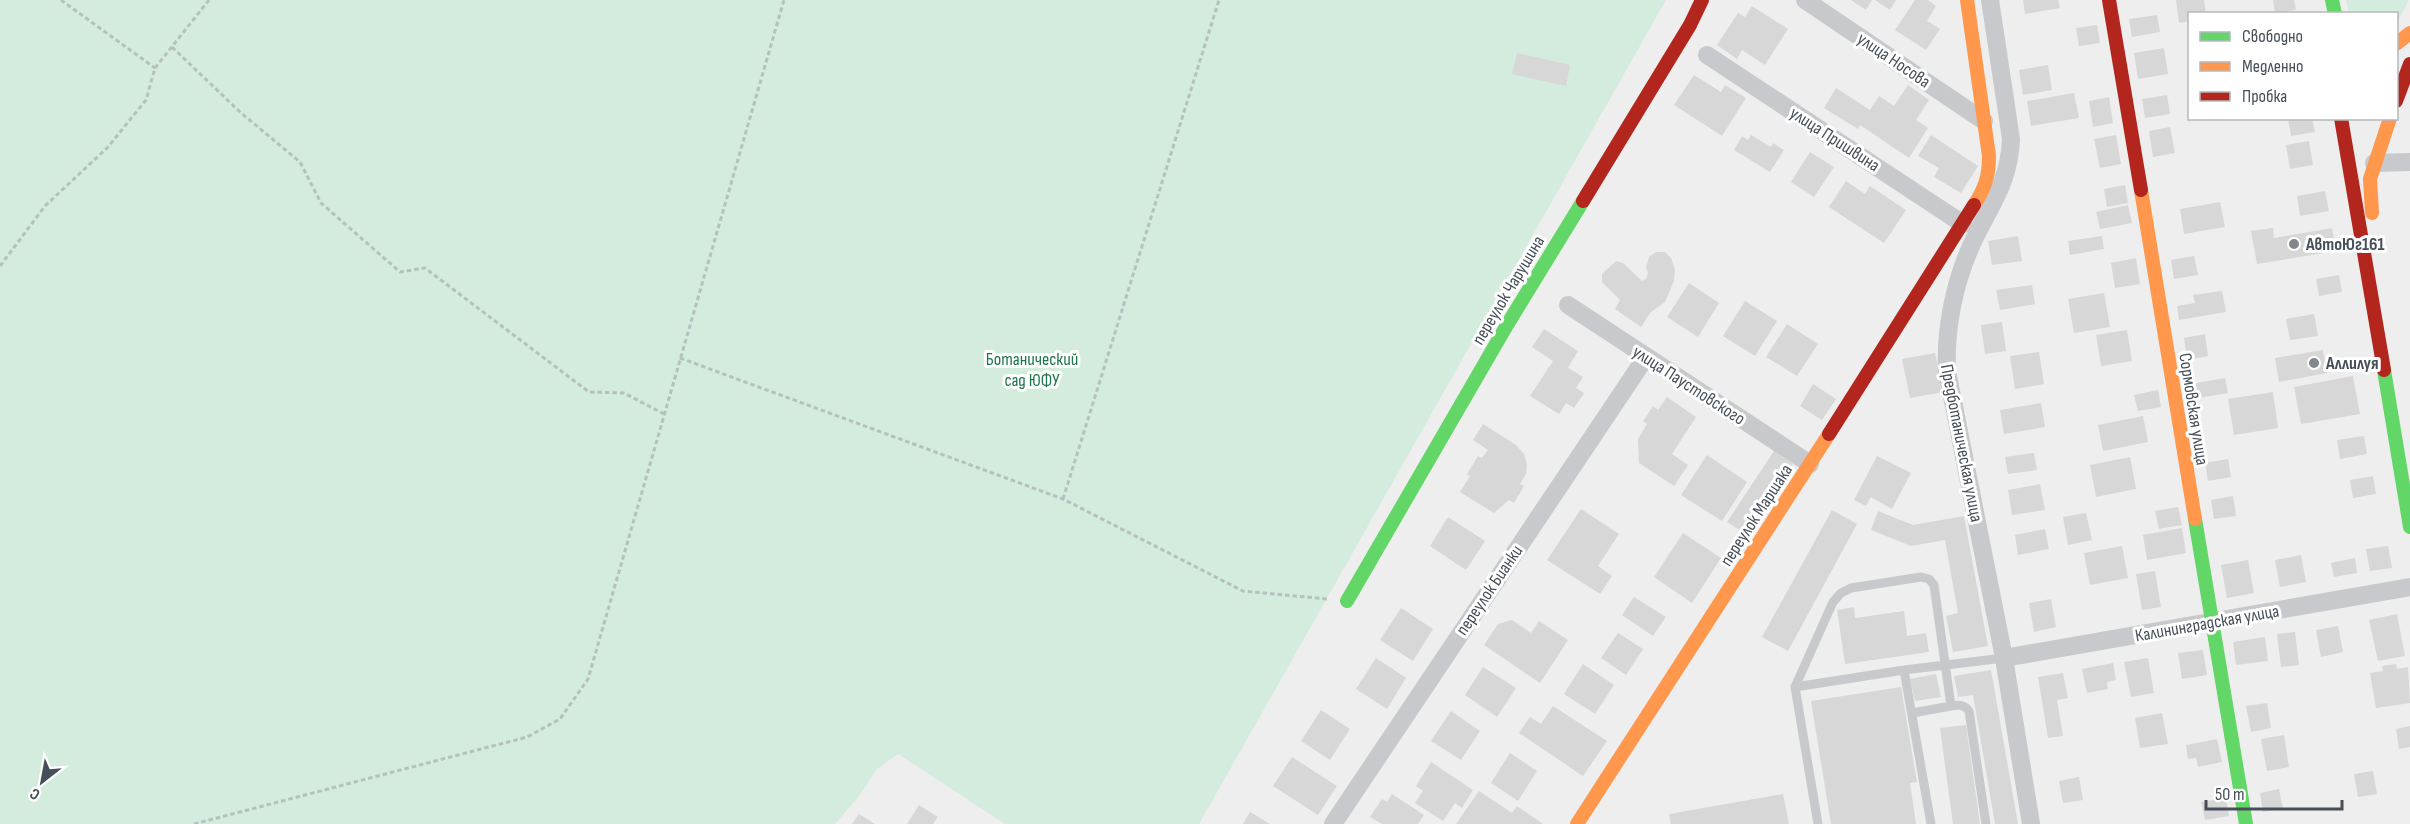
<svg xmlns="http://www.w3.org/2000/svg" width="2410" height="824" font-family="'Sofia Sans Condensed',sans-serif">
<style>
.green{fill:#d3ecde}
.building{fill:#d7d7d8}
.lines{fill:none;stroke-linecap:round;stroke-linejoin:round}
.path{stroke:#b6c1be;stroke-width:3;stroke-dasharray:4.5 3;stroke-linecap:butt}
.lane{stroke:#c8c9cc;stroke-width:9}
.street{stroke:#c8c9cc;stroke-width:18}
.fast{stroke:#63d668;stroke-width:14}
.slow{stroke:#ff974d;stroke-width:14}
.jam{stroke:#b3261e;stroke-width:14}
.poi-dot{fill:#81878d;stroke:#fff;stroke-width:2}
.labels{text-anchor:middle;stroke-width:6;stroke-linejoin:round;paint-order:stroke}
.street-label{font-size:18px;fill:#464f59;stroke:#fff}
.poi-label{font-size:18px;font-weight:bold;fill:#464f59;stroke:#fff;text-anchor:start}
.park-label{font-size:18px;fill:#1c754b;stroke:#fff}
</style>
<rect width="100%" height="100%" fill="#eee"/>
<path class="green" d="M0 0H1666L1199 824H1005L898 754 877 769 860 795 835 824H0Z
M2346 0H2409L2397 22 2396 14 2349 13Z"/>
<path class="building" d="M1851 0H1872L1866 10Z
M1875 0H1896L1890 10Z
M1915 0H1928L1936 6 1927 21 1940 29 1926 50 1895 30Z
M2023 0H2058L2060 8 2025 14Z
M2176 0H2204L2206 14H2190V21L2179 23Z
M2273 0H2294L2296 10 2275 13Z
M1752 6 1788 29 1765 65 1742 50 1737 59 1717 45 1738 13 1745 17Z
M2157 15 2160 32 2132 37 2129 19Z
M2097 25 2100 43 2079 46 2076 28Z
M2164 48 2168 74 2138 79 2134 53Z
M1517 53 1570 65 1566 86 1512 74Z
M2048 65 2052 90 2023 95 2019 70Z
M1694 75 1721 92 1725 85 1746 98 1722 136 1674 105Z
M1908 85 1929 100 1916 120 1928 128 1909 158 1860 125 1858 129 1824 108 1836 88 1870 110 1879 96 1894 106Z
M2074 93 2079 118 2031 126 2027 101Z
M2167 95 2170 114 2145 118 2142 99Z
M2109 97 2113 123 2093 127 2089 101Z
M2288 118H2312L2315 132 2291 136Z
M2170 127 2175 153 2153 157 2149 131Z
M1751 135 1771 147 1773 143 1784 150 1770 172 1734 150 1742 136 1748 140Z
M1931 135 1978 166 1961 193 1934 177 1939 168 1918 156Z
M2116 135 2121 164 2100 168 2094 139Z
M2309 141 2313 165 2290 169 2286 145Z
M1810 152 1834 167 1814 197 1791 182Z
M1846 181 1865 194 1870 186 1906 210 1884 243 1829 207Z
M2125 185 2128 203 2107 207 2104 189Z
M2325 191 2329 211 2300 216 2297 196Z
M2220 202 2225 227 2184 234 2180 209Z
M2128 205 2132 223 2100 229 2096 212Z
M2273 228 2274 238 2332 228 2336 251 2257 264 2251 231Z
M2018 236 2022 261 1992 265 1988 241Z
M2102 236 2104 249 2070 255 2068 241Z
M1656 252H1665L1671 258 1675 270 1674 281 1665 302 1650 313 1641 327 1615 309 1620 300 1602 282V274L1616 261 1623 263 1642 281 1646 279 1648 273 1646 268 1649 257Z
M2194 256 2198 275 2174 279 2171 260Z
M2136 258 2140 284 2115 288 2111 263Z
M2339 275 2342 292 2319 296 2316 279Z
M1689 283 1719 303 1698 337 1667 317Z
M2032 285 2035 304 2000 310 1996 290Z
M2222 291 2226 312 2179 320 2177 306 2195 303 2193 295Z
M2104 293 2110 327 2074 333 2068 299Z
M1745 301 1777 321 1755 356 1723 336Z
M2314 314 2318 336 2290 340 2286 319Z
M2002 322 2006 351 1985 354 1981 325Z
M1787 324 1818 344 1797 376 1766 357Z
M1544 329 1578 351 1568 368 1583 377 1576 388 1584 393 1574 408 1566 403 1559 414 1530 396 1553 361 1532 347Z
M2127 330 2132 361 2101 366 2096 335Z
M2205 334 2208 356 2187 360 2184 338Z
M2323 350 2327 373 2279 382 2275 358Z
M2039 352 2044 384 2015 389 2010 356Z
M1935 353 1943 392 1910 398 1902 359Z
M2353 376 2360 414 2301 424 2294 387Z
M2225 378 2228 393 2193 399 2191 384Z
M1813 384 1836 399 1822 420 1800 406Z
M2158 390 2161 407 2138 411 2134 395Z
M2273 392 2278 428 2234 435 2228 399Z
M1667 397 1696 417 1672 454 1688 465 1674 486 1639 463 1638 439 1647 424 1643 421 1653 406 1658 410Z
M2041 403 2045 427 2004 434 2000 410Z
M2143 416 2148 442 2103 451 2098 425Z
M1483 424 1516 445 1524 454 1527 464 1526 474 1520 484 1524 486 1514 503 1509 500 1494 513 1460 492 1470 476 1467 474 1478 456 1482 458 1488 450 1473 440Z
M2364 436 2367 454 2340 459 2337 440Z
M1774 451 1793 464 1746 534 1727 522Z
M2034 453 2037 470 2008 474 2005 457Z
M1707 455 1747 482 1722 521 1681 495Z
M1877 456 1911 473 1892 509 1871 497 1866 506 1854 500Z
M2130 457 2136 489 2096 497 2090 465Z
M2228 459 2231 477 2208 481 2205 463Z
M2373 476 2376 494 2353 498 2350 480Z
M2040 484 2045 510 2012 515 2008 490Z
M2233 496 2236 516 2214 519 2211 500Z
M2178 507 2182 525 2159 529 2155 511Z
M1581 509 1619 534 1598 566 1612 576 1600 594 1547 560Z
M1832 510 1857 524 1788 651 1762 637Z
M1878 511 1913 525 1964 516 1988 646 1953 652 1946 616 1958 613 1945 540 1911 546 1871 530Z
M2086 513 2092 540 2068 545 2063 517Z
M1448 517 1485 541 1466 570 1430 546Z
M2182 528 2186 553 2147 560 2143 535Z
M2045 529 2049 549 2018 555 2015 535Z
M1683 533 1721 558 1692 603 1654 577Z
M2122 546 2128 578 2090 585 2084 553Z
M2388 546 2392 568 2370 571 2366 549Z
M2301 555 2306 582 2280 587 2275 560Z
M2355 558 2357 573 2334 577 2331 563Z
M2248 560 2254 593 2227 598 2221 565Z
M2155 571 2161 607 2142 610 2136 574Z
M1634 597 1666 617 1653 636 1622 615Z
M2051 599 2056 627 2034 632 2029 603Z
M1854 607 1855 618 1904 611 1907 636 1926 633 1929 652 1845 664 1837 610Z
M1401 608 1433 629 1413 661 1380 640Z
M2397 614 2405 656 2378 661 2369 620Z
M1512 620 1531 633 1539 621 1568 640 1540 683 1484 645 1498 624Z
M2338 626 2343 652 2321 657 2316 630Z
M2295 632 2299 665 2281 667 2277 634Z
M1618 633 1643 649 1626 675 1601 658Z
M2265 637 2268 661 2236 665 2233 642Z
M2203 650 2207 675 2182 679 2178 653Z
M1376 658 1406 678 1387 709 1356 689Z
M2148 658 2154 693 2131 697 2124 662Z
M2113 663 2116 680 2107 682 2108 689 2087 693 2082 669Z
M1583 664 1614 685 1595 714 1564 694Z
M2396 664 2397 669 2408 667 2410 703 2376 708 2370 673 2383 671 2382 666Z
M1483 667 1516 688 1497 717 1465 695Z
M1991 670 2018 824H1995L1973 695 1958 697 1954 676Z
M2063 673 2068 698 2057 700 2063 736 2048 738 2038 677Z
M1936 674 1941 697 1915 701 1910 679Z
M1901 687 1917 782 1910 783 1916 824H1831L1811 701Z
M2267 703 2271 728 2251 732 2246 706Z
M1553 706 1607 741 1583 776 1519 733 1530 717 1541 724Z
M1321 710 1350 729 1330 760 1301 741Z
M1451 711 1480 731 1461 760 1431 741Z
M2162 713 2168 744 2140 748 2135 718Z
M1966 725 1980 824H1953L1940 728Z
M2410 726V747L2399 749 2396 729Z
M2284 735 2289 767 2267 771 2261 739Z
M2217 739 2222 762 2198 767 2196 758 2188 759 2186 745Z
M1510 753 1537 771 1518 801 1491 783Z
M1292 757 1337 786 1318 815 1273 786Z
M1431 762 1473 790 1462 808 1455 803 1443 821 1415 803 1423 791 1416 786Z
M2373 771 2377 794 2358 797 2354 774Z
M2079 777 2083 800 2063 803 2059 781Z
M2279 789 2283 809 2263 812 2260 793Z
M1479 791 1512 813 1517 806 1543 824H1456Z
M1392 794 1424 815 1418 824H1382L1370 817 1382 799 1387 802Z
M1783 794 1789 824H1671L1669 814Z
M2226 798 2229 816 2205 820 2201 802Z
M919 805 938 817 933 824H907Z
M1250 812 1270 824H1243Z
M859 814 875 824H852Z"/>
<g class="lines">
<path class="path" d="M61 0 155 68
M172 47 240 112 300 162 321 203 400 272 425 268 589 392 624 393 664 414
M0 266 45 206 108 147 146 100 155 68 209 0
M680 358 1063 499 1243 591 1327 599
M1063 499 1219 0
M194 824 527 737 560 719 588 679 784 0"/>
<path class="lane" d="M1904 670 1931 824
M1795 687 1833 602 1841 593 1851 588 1921 577 1929 579 1934 585 1951 706C1959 705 1964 704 1969 711L1986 824
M1912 713 1951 706
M1818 824 1795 687 1904 670 2004 658"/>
<path class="street" d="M1805 0 1984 121
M1990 0 2011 139C2009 185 1989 206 1971 246 1954 284 1945 330 1947 371L2004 658 2031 824
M1707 55 1963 224
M2374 163 2410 162
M1568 305 1810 464
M2004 658 2410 587
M1333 824 1646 357"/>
<path class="fast" d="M2332 0 2335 14
M2384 370 2410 527
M2195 519 2246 824
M1347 601 1507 325 1583 201"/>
<path class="slow" d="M1967 0 1989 156C1989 177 1985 188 1974 205
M2396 44 2410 33
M2141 190 2195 519
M2372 213 2370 179 2390 118
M1577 824 1829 434"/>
<path class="jam" d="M2109 0 2141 190
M2396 101 2410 64
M2341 118 2384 370
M1583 201 1690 25 1702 0
M1829 434 1974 205"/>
</g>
<g class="poi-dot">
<circle cx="2294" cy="244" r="6"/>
<circle cx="2314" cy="363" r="6"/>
</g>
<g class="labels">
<g class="street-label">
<text transform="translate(1894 60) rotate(34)" y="6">улица Носова</text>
<text transform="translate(1835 139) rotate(33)" y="6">улица Пришвина</text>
<text transform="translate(1508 290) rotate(-59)" y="6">переулок Чарушина</text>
<text transform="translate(1689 385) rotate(33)" y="6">улица Паустовского</text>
<text transform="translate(2194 409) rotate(81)" y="6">Сормовская улица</text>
<text transform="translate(1962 443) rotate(79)" y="6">Предботаническая улица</text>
<text transform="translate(1756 515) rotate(-57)" y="6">переулок Маршака</text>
<text transform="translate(1489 590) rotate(-56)" y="6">переулок Бианки</text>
<text transform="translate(2207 623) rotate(-10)" y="6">Калининградская улица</text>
</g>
<g class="poi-label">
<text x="2306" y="250">АвтоЮг161</text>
<text x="2326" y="369">Аллилуя</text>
</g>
<g class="park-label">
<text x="1032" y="365">Ботанический<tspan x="1032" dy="21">сад ЮФУ</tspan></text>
</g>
</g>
<rect x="2188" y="12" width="210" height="108" fill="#ffffff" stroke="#b5b9bd" stroke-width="1.5"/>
<rect x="2200" y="32" width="30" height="9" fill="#63d668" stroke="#b5b9bd" stroke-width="1.5"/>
<text x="2242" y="42" font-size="18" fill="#464f59">Свободно</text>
<rect x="2200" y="62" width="30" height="9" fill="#ff974d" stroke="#b5b9bd" stroke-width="1.5"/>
<text x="2242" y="72" font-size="18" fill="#464f59">Медленно</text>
<rect x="2200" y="92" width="30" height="9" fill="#b3261e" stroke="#b5b9bd" stroke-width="1.5"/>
<text x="2242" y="102" font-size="18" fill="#464f59">Пробка</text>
<g transform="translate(42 782) rotate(211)" stroke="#ffffff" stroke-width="4.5" paint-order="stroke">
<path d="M0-4.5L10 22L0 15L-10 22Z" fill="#464f59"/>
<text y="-9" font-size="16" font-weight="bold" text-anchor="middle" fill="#464f59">С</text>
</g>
<path d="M2206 800v9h136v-9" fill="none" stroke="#464f59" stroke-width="3"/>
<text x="2215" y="800" font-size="18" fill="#464f59" stroke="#ffffff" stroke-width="4.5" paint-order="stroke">50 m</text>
</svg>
